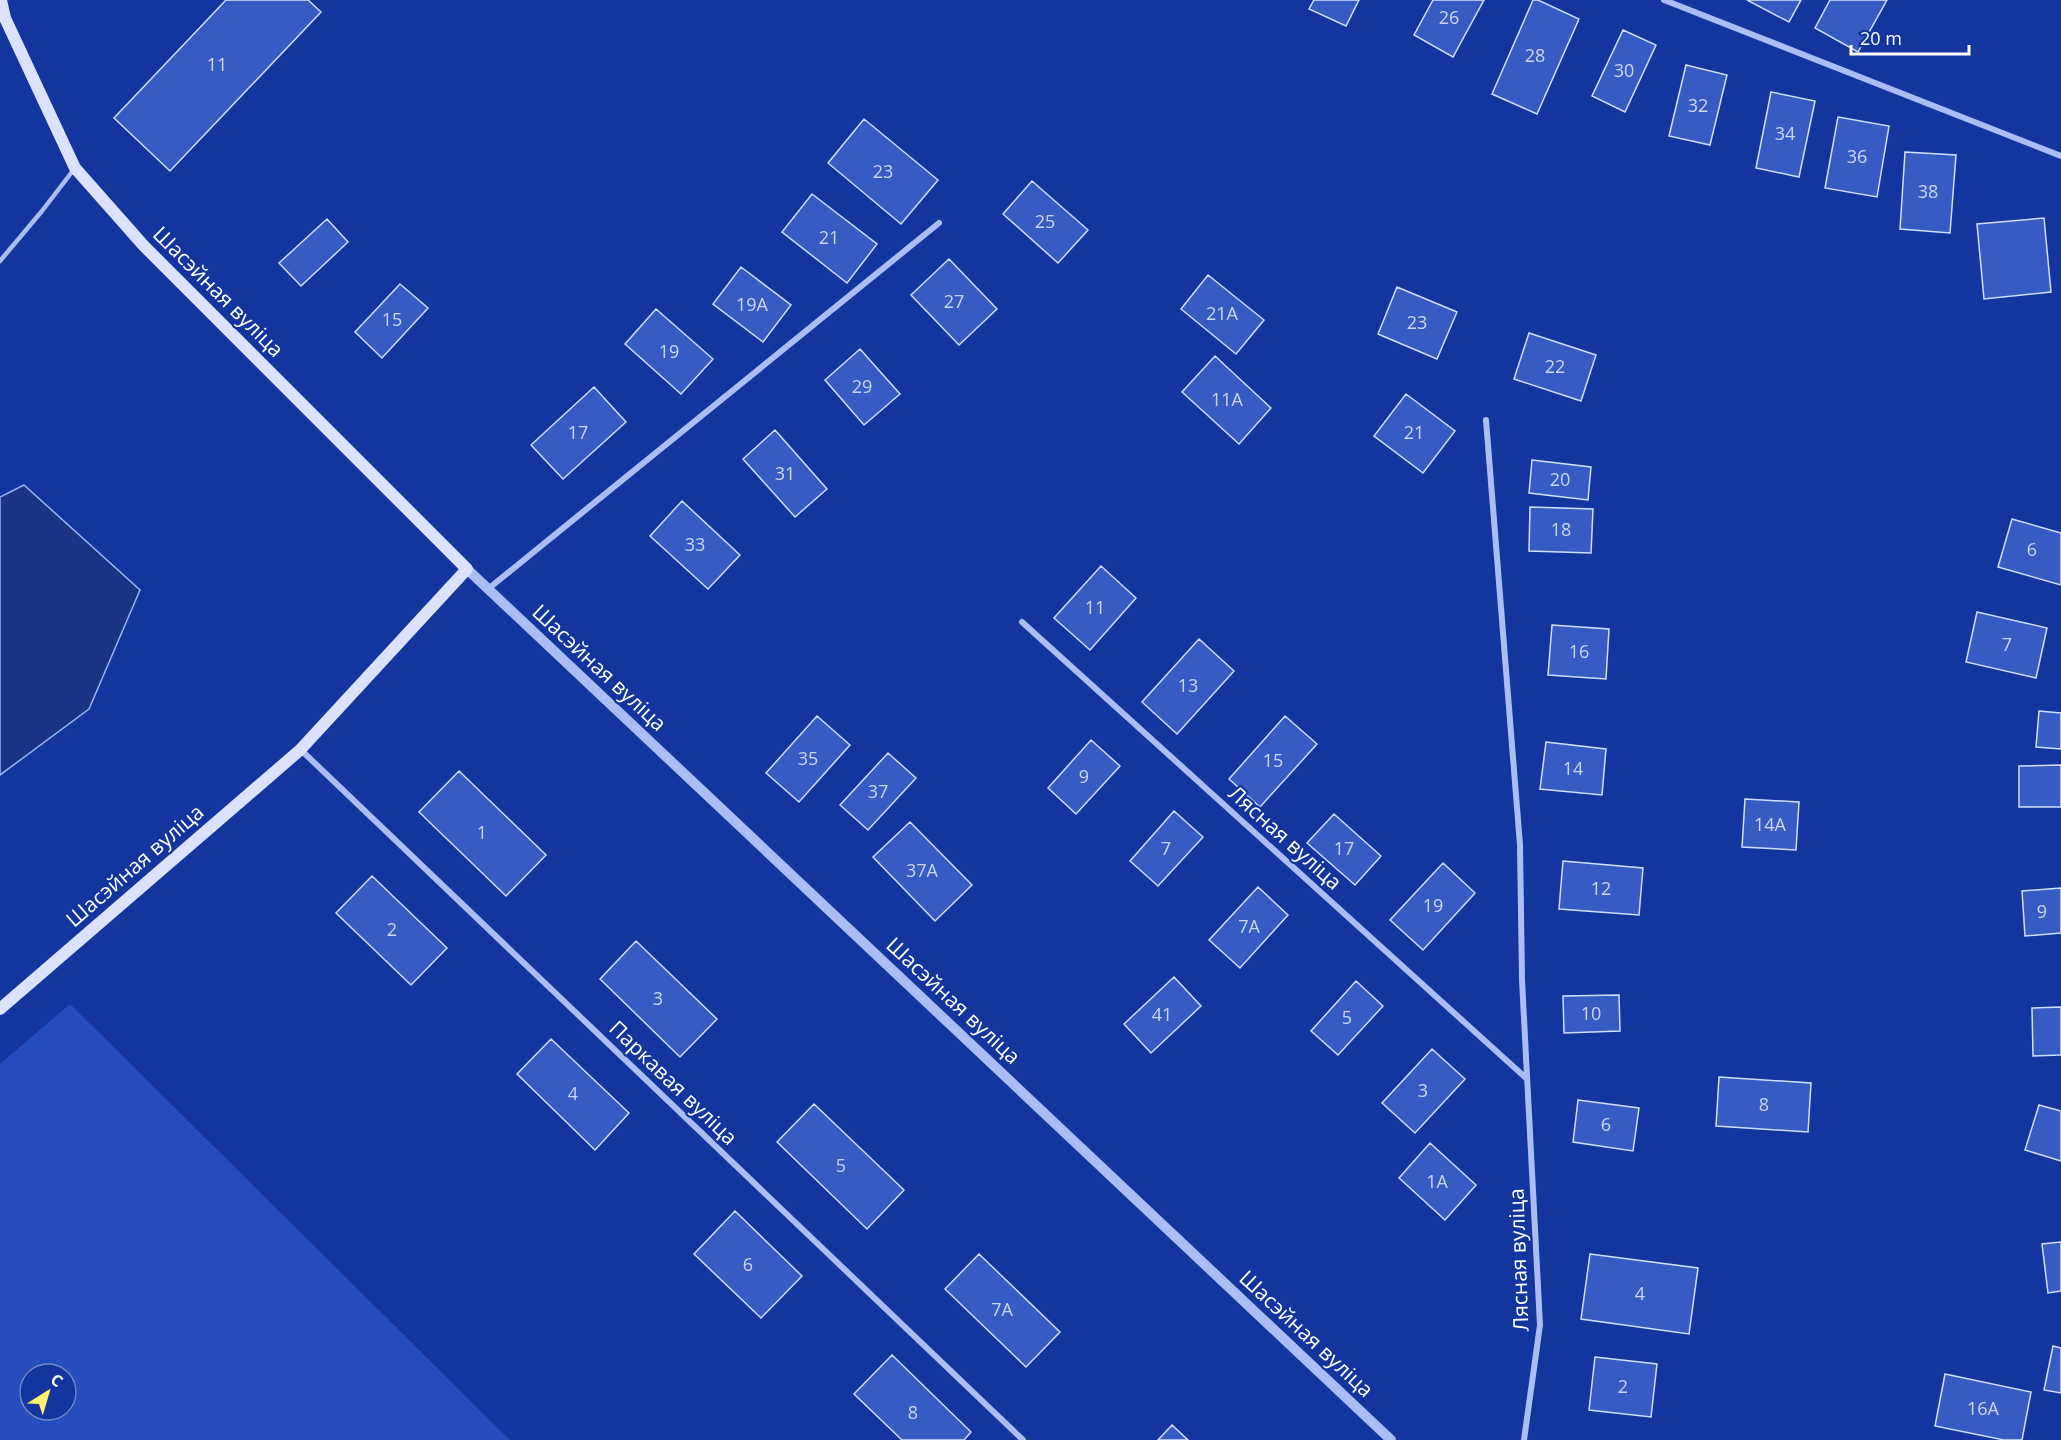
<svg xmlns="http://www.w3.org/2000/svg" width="2061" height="1440" font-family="'Open Sans',sans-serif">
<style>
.green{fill:#264dbb;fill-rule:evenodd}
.water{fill:#1a3384;stroke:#9cb5f6;stroke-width:1.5}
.building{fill:#385bc3;stroke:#d2defd;stroke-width:1.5}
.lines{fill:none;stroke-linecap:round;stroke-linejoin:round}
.service{stroke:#aabdf4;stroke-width:4.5}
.minor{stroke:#aabdf4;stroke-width:6}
.tertiary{stroke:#aabdf4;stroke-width:10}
.secondary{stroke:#dae2fd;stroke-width:12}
.labels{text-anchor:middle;stroke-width:4.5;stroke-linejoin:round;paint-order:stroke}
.number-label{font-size:18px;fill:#cdd6f0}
.street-label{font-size:21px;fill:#fff;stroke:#13359d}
</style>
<rect width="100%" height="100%" fill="#13359d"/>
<path class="green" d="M70 1004 510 1440H0V1064ZM30 1374H66V1410H30Z"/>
<path class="water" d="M24 485 140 590 89 709 0 775V497Z"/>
<path class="building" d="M226 0H308L321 12 170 171 114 118Z
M1314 0H1359L1346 26 1309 9Z
M1433 0H1484L1453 57 1414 35Z
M1533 0H1538L1579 19 1537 114 1492 94Z
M1747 0H1801L1789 22Z
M1830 0H1887L1858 52 1815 28Z
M1623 30 1656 45 1625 112 1592 96Z
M1686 65 1727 75 1710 145 1669 136Z
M1771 92 1815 101 1799 177 1756 168Z
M1838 117 1889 126 1877 197 1825 188Z
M864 119 938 180 901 224 828 163Z
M1905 152 1956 155 1950 233 1900 229Z
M1032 181 1088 230 1058 263 1003 214Z
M812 194 877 244 847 283 782 232Z
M2044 218 2051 292 1984 299 1977 224Z
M327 219 348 242 301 286 279 263Z
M949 259 997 309 959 345 911 295Z
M741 267 791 305 763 342 713 304Z
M1208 275 1264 320 1236 354 1181 309Z
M400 284 428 308 382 358 355 332Z
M1397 287 1457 312 1437 359 1378 334Z
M656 309 713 359 681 394 625 344Z
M1529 333 1596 355 1581 401 1514 379Z
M860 349 900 394 864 425 825 380Z
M1215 356 1271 408 1239 444 1182 392Z
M594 387 626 422 563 479 531 445Z
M1406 394 1455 431 1423 473 1374 436Z
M775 430 827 489 795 517 743 459Z
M1532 460 1591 467 1588 500 1529 493Z
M682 501 740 555 708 589 650 536Z
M1530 507 1593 509 1591 553 1529 551Z
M2012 519 2061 533V585L1998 567Z
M1101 566 1136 598 1090 650 1054 618Z
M1977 612 2047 628 2036 678 1966 662Z
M1552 625 1609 629 1606 679 1548 675Z
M1199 639 1234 671 1177 734 1142 702Z
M2039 711 2061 713V749L2036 747Z
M817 716 850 745 799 802 766 773Z
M1285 716 1317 744 1260 807 1229 779Z
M1091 740 1120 766 1076 814 1048 788Z
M1546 742 1606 749 1602 795 1540 789Z
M888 753 916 778 868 830 840 805Z
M2061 765V807H2019V766Z
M459 771 546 855 506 896 419 812Z
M1745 799 1799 802 1796 850 1742 847Z
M1174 811 1203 837 1158 886 1130 861Z
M1334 814 1381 856 1355 885 1307 843Z
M910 822 972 885 935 921 873 857Z
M1563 861 1643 868 1639 915 1559 909Z
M1443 863 1475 893 1423 950 1390 920Z
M372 876 447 948 411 985 336 913Z
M1258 887 1288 915 1240 968 1209 940Z
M2061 888V933L2025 936 2022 891Z
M636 941 717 1019 680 1057 600 979Z
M1174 977 1201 1006 1151 1053 1124 1024Z
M1356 981 1383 1006 1338 1055 1311 1031Z
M1619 995 1620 1031 1564 1033 1563 996Z
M2061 1007V1055L2033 1056 2032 1008Z
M551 1039 629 1113 595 1150 517 1074Z
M1432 1049 1465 1079 1415 1133 1382 1103Z
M1719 1077 1811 1083 1808 1132 1716 1126Z
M1578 1100 1639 1108 1633 1151 1573 1142Z
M814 1104 904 1190 867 1229 777 1142Z
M2039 1105 2061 1111V1161L2025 1150Z
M1430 1143 1476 1185 1445 1220 1399 1178Z
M735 1211 802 1276 761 1318 694 1254Z
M2061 1242V1291L2048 1293 2042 1244Z
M979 1254 1060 1332 1026 1367 945 1289Z
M1590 1254 1698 1268 1689 1334 1581 1319Z
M2053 1346 2061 1348V1393L2044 1390Z
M892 1355 971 1432 964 1440H902L854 1394Z
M1595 1357 1657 1364 1651 1417 1589 1410Z
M1945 1374 2031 1392 2022 1440H2004L1935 1426Z
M1172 1425 1188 1440H1158Z"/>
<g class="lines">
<path class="service" d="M0 261 42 211 75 168"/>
<path class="minor" d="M1664 0 2061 156
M1486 420 1520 845 1522 980 1540 1325 1524 1440
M488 589 939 223
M1022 622 1526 1078
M301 750 1023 1440"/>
<path class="tertiary" d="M467 569 1391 1440"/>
<path class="secondary" d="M0 1009 300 750 467 569 144 246 75 168 5 18 1 0"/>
</g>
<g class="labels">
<g class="number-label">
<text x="1449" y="24">26</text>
<text x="1535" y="62">28</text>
<text x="217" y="71">11</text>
<text x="1624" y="77">30</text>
<text x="1698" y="112">32</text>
<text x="1785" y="140">34</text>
<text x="1857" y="163">36</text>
<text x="883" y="178">23</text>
<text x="1928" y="198">38</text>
<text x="1045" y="228">25</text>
<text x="829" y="244">21</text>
<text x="954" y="308">27</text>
<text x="752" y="311">19А</text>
<text x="1222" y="320">21А</text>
<text x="392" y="326">15</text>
<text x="1417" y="329">23</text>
<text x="669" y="358">19</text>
<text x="1555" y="373">22</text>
<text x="862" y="393">29</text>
<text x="1227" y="406">11А</text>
<text x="578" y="439">17</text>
<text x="1414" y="439">21</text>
<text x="785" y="480">31</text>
<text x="1560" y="486">20</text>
<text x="1561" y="536">18</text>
<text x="695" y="551">33</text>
<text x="2032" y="556">6</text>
<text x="1095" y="614">11</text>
<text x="2007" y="651">7</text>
<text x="1579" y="658">16</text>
<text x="1188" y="692">13</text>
<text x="808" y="765">35</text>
<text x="1273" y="767">15</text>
<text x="1573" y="775">14</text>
<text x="1084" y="783">9</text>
<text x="878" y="798">37</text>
<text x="1770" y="831">14А</text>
<text x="482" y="839">1</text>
<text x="1166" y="855">7</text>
<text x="1344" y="855">17</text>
<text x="922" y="877">37А</text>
<text x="1601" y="895">12</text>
<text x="1433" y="912">19</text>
<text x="2042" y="918">9</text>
<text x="1249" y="933">7А</text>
<text x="392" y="936">2</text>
<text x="658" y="1005">3</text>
<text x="1591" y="1020">10</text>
<text x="1162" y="1021">41</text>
<text x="1347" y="1024">5</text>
<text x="1423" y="1097">3</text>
<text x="573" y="1100">4</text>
<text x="1764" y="1111">8</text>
<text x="1606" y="1131">6</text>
<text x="841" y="1172">5</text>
<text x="1437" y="1188">1А</text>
<text x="748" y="1271">6</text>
<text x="1640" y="1300">4</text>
<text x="1002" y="1316">7А</text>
<text x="1623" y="1393">2</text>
<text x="1983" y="1415">16А</text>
<text x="913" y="1419">8</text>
</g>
<g class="street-label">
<text transform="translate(218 292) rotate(45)" y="7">Шасэйная вуліца</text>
<text transform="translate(599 668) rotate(43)" y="7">Шасэйная вуліца</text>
<text transform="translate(1285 838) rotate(42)" y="7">Лясная вуліца</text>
<text transform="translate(135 866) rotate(-41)" y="7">Шасэйная вуліца</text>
<text transform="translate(953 1001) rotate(43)" y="7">Шасэйная вуліца</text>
<text transform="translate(673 1083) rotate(44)" y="7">Паркавая вуліца</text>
<text transform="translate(1519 1260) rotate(-92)" y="7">Лясная вуліца</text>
<text transform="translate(1306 1334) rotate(43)" y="7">Шасэйная вуліца</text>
</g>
</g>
<g transform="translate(48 1392) rotate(37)"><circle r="28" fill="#13359d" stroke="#7186c4" stroke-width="1.5"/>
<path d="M0-4.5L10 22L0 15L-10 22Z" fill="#fff16d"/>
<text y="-9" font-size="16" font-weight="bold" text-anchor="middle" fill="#ffffff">С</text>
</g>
<path d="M1851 45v9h118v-9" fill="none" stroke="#ffffff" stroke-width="3"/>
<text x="1860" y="45" font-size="18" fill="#ffffff" stroke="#13359d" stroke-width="4.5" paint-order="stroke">20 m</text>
</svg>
